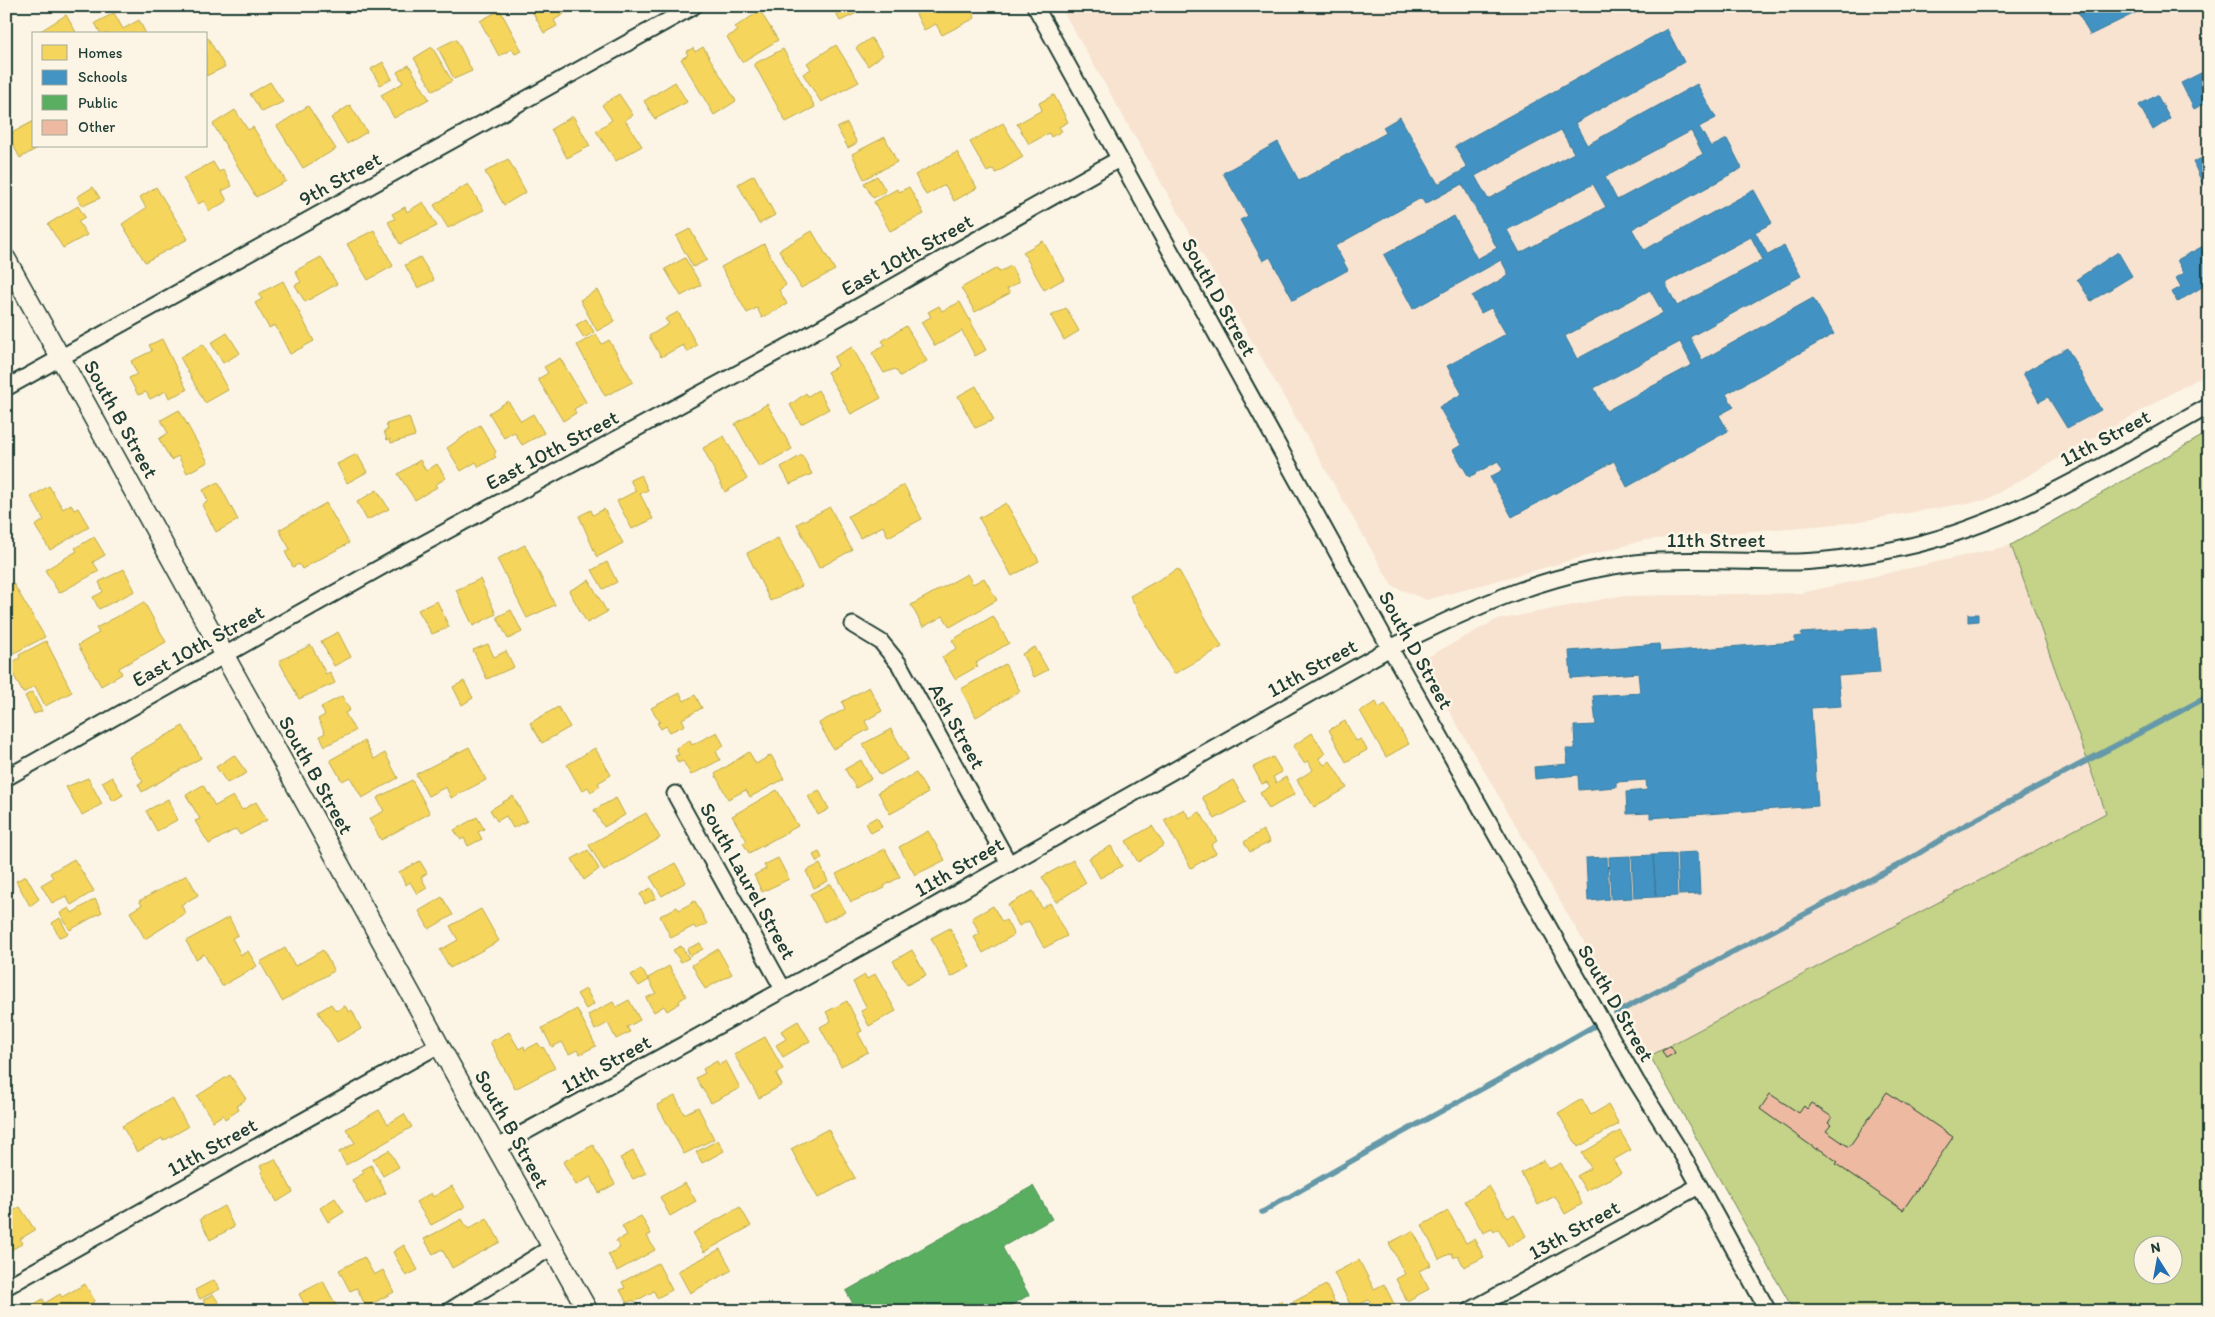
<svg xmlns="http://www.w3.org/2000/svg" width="2215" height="1317" font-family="Itim,sans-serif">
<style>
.built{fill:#f8e3d1}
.park{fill:#c4d387;stroke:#72885e;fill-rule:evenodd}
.homes{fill:#f6d55c;stroke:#b6a750}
.schools{fill:#4393c3;stroke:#387998;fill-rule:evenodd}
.public{fill:#5aae61;stroke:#488c54}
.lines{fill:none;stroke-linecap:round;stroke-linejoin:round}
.stream{stroke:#6598a8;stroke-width:5.5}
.building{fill:#eeb9a1;stroke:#1f3d34}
.minor-casing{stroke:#1f3d34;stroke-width:19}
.tertiary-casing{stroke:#1f3d34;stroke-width:22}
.minor{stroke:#fcf5e5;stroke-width:15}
.tertiary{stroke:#fcf5e5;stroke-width:19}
.labels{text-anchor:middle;stroke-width:5;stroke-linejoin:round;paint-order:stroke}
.street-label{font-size:21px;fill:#1f3d34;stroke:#fcf5e5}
</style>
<rect width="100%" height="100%" fill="#fcf5e5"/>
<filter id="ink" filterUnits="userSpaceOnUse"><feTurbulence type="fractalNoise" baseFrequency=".02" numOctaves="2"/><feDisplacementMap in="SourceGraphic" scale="10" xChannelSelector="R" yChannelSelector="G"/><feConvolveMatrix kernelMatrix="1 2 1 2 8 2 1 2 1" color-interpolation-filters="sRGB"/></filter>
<g filter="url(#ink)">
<path class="built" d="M1060 6H2209V372L1986 500 1849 523 1645 540 1427 600 1392 586Z
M2011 545 2107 813 1650 1056 1420 661 1496 620 1619 596 1801 593Z"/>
<path class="park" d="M2209 432V1311H1794L1650 1056 2106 813 2011 545ZM2142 1244H2172V1274H2142Z"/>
<path class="homes" d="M146 6H158L149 12Z
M560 6 564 14 554 20 557 26 544 33 530 7Z
M832 6H853L857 13 840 21Z
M921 6H969L975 18 942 35 936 24 924 30 914 10Z
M500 10 522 51 515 54 512 49 499 56 480 21Z
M760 11 778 40 742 62 727 37 738 31 735 27Z
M114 13 123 29 139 20 146 34H101L95 23Z
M66 15 76 32 74 34H40L39 32Z
M208 38 225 67 206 76V39Z
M871 38 883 55 868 66 856 48Z
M456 39 472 71 454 79 438 48Z
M836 45 859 82 821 102 803 74 811 69 807 63Z
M432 47 452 81 433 91 414 58Z
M703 47 736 101 714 115 681 59 688 55 686 52 693 48 695 52Z
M783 49 815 107 786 122 754 64Z
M383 62 392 79 380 85 371 69Z
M409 65 429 99 394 118 381 95 403 83 397 72Z
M270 82 283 102 262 112 250 94Z
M675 82 687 102 655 119 644 101Z
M619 94 633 115 625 120 642 146 616 161 596 131 612 120 602 105Z
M1054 95 1068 122 1059 127 1062 131 1051 137 1049 133 1029 144 1017 124 1042 110 1039 103Z
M350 105 367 132 347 144 331 118Z
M308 106 336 149 303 168 277 126Z
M235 110 248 130 253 127 286 181 256 197 213 124Z
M573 116 590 146 567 158 551 129Z
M34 121V146H41L20 158 8 135Z
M847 123 857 143 848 148 837 128Z
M1003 123 1023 157 996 173 993 169 987 172 970 142Z
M885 137 897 162 864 179 852 154Z
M957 152 977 188 954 201 945 185 926 195 915 175Z
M508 159 526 192 504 205 485 172Z
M213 162 219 172 223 170 232 186 222 191 227 201 209 211 204 201 198 204 183 178Z
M754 175 775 215 759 224 738 184Z
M877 176 886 191 873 198 864 183Z
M468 184 484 210 448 228 434 205Z
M93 187 100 198 83 206 77 197Z
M156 187 188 239 145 262 122 224 146 208 140 197Z
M909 187 924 214 890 231 874 202 897 189 899 192Z
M423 202 437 226 400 244 388 222 395 219 392 214 405 207 407 212Z
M78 206 85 217 78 221 87 235 63 248 48 224Z
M690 229 707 260 693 267 676 236Z
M374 230 393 266 368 280 347 244Z
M812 231 835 270 801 288 779 250Z
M1043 241 1064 279 1044 290 1023 252Z
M764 244 786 285 779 290 787 304 762 318 757 308 747 313 721 267Z
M321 257 337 284 305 302 295 285 301 282 295 271Z
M420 257 434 280 418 288 405 265Z
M685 258 701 285 681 296 665 269Z
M1011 266 1019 282 1007 289 1010 293 975 312 961 288 997 268 999 272Z
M283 281 314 341 290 354 275 325 269 328 255 303 262 299 258 294Z
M597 290 615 321 597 331 580 300Z
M960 302 986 350 975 356 962 331 935 346 921 322 931 317 928 312 939 306 942 311Z
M1066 308 1079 331 1064 340 1051 316Z
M678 312 697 345 687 352 683 345 661 357 649 336 669 324 665 319Z
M586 319 594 332 584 338 576 325Z
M906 326 927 361 900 376 895 369 884 373 872 353 885 345 882 341Z
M227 333 240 353 223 363 211 343Z
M596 334 602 344 609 340 633 382 605 396 577 345Z
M162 339 187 390 169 398 166 391 150 399 146 392 138 395 129 378 137 374 131 361 152 351 149 345Z
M203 344 228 390 205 403 180 357Z
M852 347 881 398 851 414 827 372 838 366 834 357Z
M560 358 586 402 574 409 576 413 563 421 538 379 548 373 544 367Z
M976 386 994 420 975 428 958 396Z
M818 390 829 409 801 424 790 405 806 393 808 396Z
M508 401 521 421 533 414 544 433 522 445 514 432 504 438 489 413Z
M767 404 792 449 759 467 735 424Z
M179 410 208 462 187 473 178 456 171 460 159 439 168 433 161 420Z
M409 417 415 436 391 443 390 439 387 440 384 431 388 430 386 424Z
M480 425 496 452 494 454 496 457 479 467 476 462 461 471 447 448Z
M724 436 747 479 725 492 703 448Z
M357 454 367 472 347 483 337 464Z
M802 455 812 474 790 484 781 467Z
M420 460 426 471 437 464 446 478 435 485 437 487 415 500 398 474Z
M641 475 648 490 640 494 653 519 632 529 617 501 636 491 630 480Z
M218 482 238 520 216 532 202 505 208 501 203 490Z
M904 485 922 519 888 537 883 526 860 538 848 516Z
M49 486 63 509 71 504 74 510 78 508 89 527 50 550 35 526 44 520 31 497Z
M377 490 389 509 367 520 357 502Z
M326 503 349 543 302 569 299 564 293 567 285 552 290 549 279 530Z
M1006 503 1039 561 1012 576 979 518Z
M830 507 852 550 819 568 797 524Z
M604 509 623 543 597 557 579 516 591 510 593 515Z
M94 537 105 555 93 562 99 571 59 593 45 570 77 551 75 548Z
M778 538 802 586 770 601 747 553Z
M525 545 555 605 527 618 497 559Z
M607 562 617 582 603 589 592 570Z
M124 569 135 591 99 609 93 597 103 592 99 582Z
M1178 569 1222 647 1174 674 1130 596Z
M967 574 973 584 984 578 997 600 950 627 943 616 923 627 911 605Z
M480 579 496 614 473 626 456 590Z
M589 580 607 612 587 623 569 591Z
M13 583 45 637 14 653 6 638V587Z
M437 601 449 627 432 634 418 610Z
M144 602 166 642 119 668 122 674 101 686 78 645 99 633 96 628Z
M511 610 522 632 508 639 497 617Z
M993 616 1009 643 976 663 978 666 955 679 942 657 957 648 952 640Z
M338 632 351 657 334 666 321 641Z
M46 641 72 692 45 706 35 686 23 693 8 664 20 658 19 655Z
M488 644 494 657 506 651 514 667 487 679 473 650Z
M311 645 326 674 330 672 335 683 299 699 279 661Z
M1035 647 1048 670 1034 677 1022 654Z
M1005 664 1020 691 976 717 961 689Z
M464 681 473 698 462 705 453 687Z
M869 687 882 711 865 721 869 729 833 749 819 723 845 709 842 702Z
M32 692 42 711 34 714 25 696Z
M680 693 684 701 695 695 702 708 682 719 685 725 670 732 666 726 661 729 657 723 660 722 651 708Z
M342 696 350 710 345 713 355 731 325 746 320 736 325 733 318 719 325 715 321 707Z
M1376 702 1379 708 1385 704 1409 744 1386 757 1360 711Z
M558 707 570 727 542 743 530 723Z
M1345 721 1356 741 1361 739 1367 750 1346 762 1329 730Z
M183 726 201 758 142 792 138 784 143 782 129 757Z
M891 729 908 759 880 775 863 744Z
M717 732 724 746 716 751 720 760 691 775 683 761 678 763 675 756 679 755 676 748 690 740 692 745Z
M1312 733 1325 754 1319 758 1324 765 1330 761 1347 788 1314 807 1297 780 1313 770 1308 761 1304 763 1293 746Z
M364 741 374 759 385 753 398 778 362 798 350 777 342 781 330 760Z
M469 747 486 780 451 798 446 787 428 796 416 774Z
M595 748 611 775 598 783 600 786 591 792 588 787 582 791 567 765Z
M749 752 756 764 771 755 784 779 750 797 746 790 728 799 715 774Z
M234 755 247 773 227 783 216 767Z
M1273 757 1282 772 1273 777 1276 783 1286 777 1295 794 1269 809 1260 793 1270 787 1267 782 1262 784 1253 767Z
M861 760 871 779 856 788 845 769Z
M916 773 928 793 890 814 878 792Z
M112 777 123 795 113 801 102 782Z
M88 778 102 804 82 815 66 787Z
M412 780 430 813 381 840 369 819 384 811 377 798Z
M1233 780 1246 802 1215 819 1202 797Z
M203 785 215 806 233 796 242 810 256 802 267 820 240 835 236 829 209 844 195 821 200 819 186 795Z
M777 790 798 826 749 853 743 843 747 841 732 816Z
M819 790 829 809 818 815 808 796Z
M513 796 527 821 513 828 506 816 497 821 490 810Z
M616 798 625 815 604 827 594 810Z
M168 799 177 820 157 831 146 811Z
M1184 809 1189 818 1200 812 1217 841 1211 845 1216 853 1191 868 1164 820Z
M646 813 660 838 604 871 589 845Z
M477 817 484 829 478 832 482 839 468 846 464 838 461 840 454 830Z
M877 817 882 827 871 833 866 823Z
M1152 826 1164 845 1138 862 1126 841Z
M1263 830 1270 842 1250 852 1244 842Z
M928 831 945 860 915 875 899 847Z
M1111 846 1122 866 1100 878 1089 858Z
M885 849 900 877 884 886 885 888 851 902 836 874Z
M588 850 599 869 584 880 572 859Z
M819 852 822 858 817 862 813 855Z
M778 858 789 879 762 892 754 875 766 869 764 865Z
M74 859 94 891 71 905 66 896 52 903 41 885 53 878 50 873Z
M1073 860 1086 883 1056 902 1042 877Z
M420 861 427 873 421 877 427 888 417 894 410 882 406 885 399 872Z
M675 863 686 882 662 896 650 877Z
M820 864 828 881 814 888 806 871Z
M187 875 198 895 181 905 186 913 145 939 130 912 142 905 139 901Z
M26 876 39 899 30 906 16 881Z
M831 884 845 912 824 922 810 894Z
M651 888 656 898 645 904 640 894Z
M1033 891 1042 908 1050 903 1067 936 1044 948 1029 921 1019 926 1008 905Z
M442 897 453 915 429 929 419 911Z
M95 899 102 912 70 930 60 913 69 908 72 913Z
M695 901 707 924 696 929 694 926 671 938 660 916 677 907 679 910Z
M993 906 1002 922 1006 920 1014 935 983 953 974 937 980 934 972 918Z
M481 909 499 941 450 968 440 950 458 940 450 926Z
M229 917 238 935 232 938 241 955 248 951 257 966 222 986 204 954 196 959 186 941Z
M60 918 68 934 59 937 52 923Z
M950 928 970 967 951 977 931 938Z
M700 943 703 949 690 956 687 949Z
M681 946 689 958 681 962 673 950Z
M285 948 295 966 323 950 334 971 282 1001 260 962Z
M718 949 732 974 705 989 692 965Z
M912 950 926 975 907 985 893 961Z
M669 966 686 996 679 1001 680 1003 667 1011 664 1006 654 1012 646 998 656 993 648 978Z
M641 969 649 980 639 986 631 975Z
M875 974 896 1011 869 1026 861 1011 867 1008 853 982 865 975 867 979Z
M586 989 594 1004 586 1009 577 994Z
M629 1000 640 1020 627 1027 630 1032 616 1039 608 1023 595 1030 588 1015 613 1002 616 1007Z
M847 1001 862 1031 858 1033 868 1052 841 1066 820 1027 831 1021 826 1012Z
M331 1004 336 1011 345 1006 349 1012 352 1010 361 1029 337 1042 318 1012Z
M577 1009 596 1046 580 1054 577 1050 569 1054 562 1042 552 1047 542 1028Z
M798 1021 810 1041 783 1057 776 1045 786 1039 781 1031Z
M509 1032 519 1049 524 1046 525 1050 538 1043 541 1048 543 1047 555 1068 515 1089 490 1042Z
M765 1037 783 1069 776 1074 782 1085 759 1098 734 1054Z
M717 1061 719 1065 726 1061 740 1088 711 1103 696 1078 705 1073 703 1069Z
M230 1075 246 1099 237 1106 239 1110 225 1119 223 1115 213 1121 197 1096Z
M675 1096 684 1114 698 1107 714 1139 684 1154 657 1105Z
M172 1098 188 1127 163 1141 162 1138 137 1152 122 1126Z
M1582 1099 1591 1115 1608 1105 1619 1124 1578 1147 1558 1113Z
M379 1110 388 1124 404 1114 412 1127 346 1165 339 1152 355 1143 346 1129Z
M828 1129 855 1178 818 1198 791 1149Z
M1620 1131 1631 1150 1613 1160 1621 1173 1586 1191 1577 1176 1591 1168 1582 1153Z
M718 1140 724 1151 702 1163 696 1152Z
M593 1145 615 1184 599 1193 591 1177 576 1185 563 1162Z
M389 1150 399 1167 383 1176 373 1159Z
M633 1151 646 1173 633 1179 620 1158Z
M275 1159 293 1192 277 1202 261 1172 263 1171 260 1166Z
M1544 1160 1549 1169 1561 1163 1582 1204 1565 1214 1555 1196 1538 1205 1521 1173Z
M371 1165 386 1193 366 1204 352 1180 364 1173 362 1170Z
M685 1183 696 1201 670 1216 660 1197Z
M452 1186 465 1207 431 1225 416 1202 431 1193 433 1197Z
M1489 1186 1508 1218 1514 1214 1526 1236 1508 1246 1498 1229 1494 1232 1492 1229 1483 1233 1465 1201Z
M335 1198 344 1212 328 1222 320 1208Z
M224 1206 234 1227 210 1240 200 1219Z
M20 1207 35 1230 20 1239 23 1243 6 1253V1215Z
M740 1207 751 1226 704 1252 693 1233Z
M1448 1211 1466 1243 1474 1239 1484 1257 1464 1267 1458 1255 1454 1258 1452 1253 1439 1259 1422 1225Z
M641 1216 651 1234 647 1236 655 1250 617 1271 608 1254 620 1248 616 1241 627 1235 622 1226Z
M487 1218 500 1242 452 1268 442 1249 433 1254 424 1239 462 1219 468 1229Z
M1413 1231 1431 1265 1419 1271 1429 1289 1407 1301 1396 1279 1405 1274 1389 1243Z
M404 1245 418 1270 406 1276 393 1252Z
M720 1249 732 1270 690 1293 678 1271Z
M364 1257 374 1275 383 1270 394 1292 366 1307 357 1288 350 1291 339 1270Z
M1359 1260 1374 1289 1384 1284 1395 1306 1386 1311H1374L1369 1300 1352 1308 1334 1273Z
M658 1263 672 1290 657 1298 654 1291 634 1302 633 1300 627 1303 620 1290 625 1288 622 1282Z
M214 1280 220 1289 200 1299 195 1290Z
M323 1281 339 1311H308L299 1294Z
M85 1284 95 1301 79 1311H22L43 1299 45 1303 60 1294 62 1297Z
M1326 1285 1337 1307 1331 1311H1297L1293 1302Z
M213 1294 222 1308 217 1311H210L203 1300Z
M1281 1301 1287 1311H1264Z"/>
<path class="schools" d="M2081 6H2134L2137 12 2090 35 2076 8Z
M1667 29 1684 62 1575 123 1587 145 1697 84 1716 118 1699 127 1711 147 1727 139 1742 168 1632 229 1644 250 1754 190 1772 223 1755 232 1768 255 1784 246 1801 276 1690 337 1702 360 1813 298 1834 334 1726 394 1734 407 1719 415 1728 431 1627 487 1614 461 1512 517 1490 477 1503 470 1498 461 1469 477 1453 450 1461 445 1439 407 1462 394 1447 366 1506 334 1491 308 1481 313 1472 296 1509 275 1501 260 1413 309 1384 255 1454 216 1477 259 1497 248 1462 184 1425 204 1421 198 1335 246 1348 270 1293 300 1270 257 1263 261 1240 220 1248 216 1223 173 1278 142 1299 181 1386 133 1383 127 1400 117 1438 184 1467 168 1455 146ZM1561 130 1574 153 1488 199 1475 176ZM1691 131 1703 154 1617 200 1605 177ZM1593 184 1606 207 1520 253 1507 230ZM1751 237 1763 260 1677 306 1665 283ZM1650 290 1663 313 1577 359 1565 336ZM1680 342 1692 365 1606 411 1594 388Z
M2207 70 2209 101 2194 109 2181 83Z
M2157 95 2170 119 2153 130 2139 105Z
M2207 156 2209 160V185L2204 187 2193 162Z
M2209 243V283L2177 302 2172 292 2181 287 2176 278 2184 273 2177 260Z
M2118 252 2132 276 2091 301 2077 279Z
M2067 348 2101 410 2067 428 2048 397 2039 402 2023 373Z
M1968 614H1978V621L1968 622Z
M1876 628 1880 673 1838 676 1841 706 1811 708 1818 806 1650 818V813L1627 814 1626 792 1647 790 1646 780 1616 782V787L1579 790 1578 775 1535 779 1534 767 1568 764 1566 749H1575L1574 726 1596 725 1593 696 1640 693 1638 673 1571 678 1569 651 1659 644 1660 652 1795 642V637L1802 636 1801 633Z
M1698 852 1700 894 1679 895 1677 853Z
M1675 854 1677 896 1656 897 1653 855Z
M1653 855 1656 897 1634 898 1632 856Z
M1630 856 1632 898 1611 899 1609 857Z
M1607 857 1609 899 1588 901 1586 858Z"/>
<path class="public" d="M1033 1186 1052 1219 1002 1247 1029 1295 1001 1311H857L846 1291Z"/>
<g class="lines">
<path class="stream" d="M1616 1013 1908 860 1960 828 2209 696
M1262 1212C1272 1208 1279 1199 1289 1197 1392 1136 1498 1082 1601 1022"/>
</g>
<path class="building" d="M1671 1046 1675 1053 1666 1058 1662 1051Z
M1887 1092 1953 1137 1903 1210 1836 1164 1838 1162 1818 1148 1817 1150 1760 1109 1770 1094 1799 1113 1804 1106 1807 1109 1811 1103 1832 1117 1828 1123 1831 1125 1826 1131 1849 1147Z"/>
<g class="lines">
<defs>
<path id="minor" d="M1035 6 1390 648 1636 1081 1683 1156 1768 1311
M6 388 694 6
M853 625 881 642 899 664 1008 862
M6 778 408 552 794 343 1119 159
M675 794 783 989
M496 1148 915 917 1390 648C1478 605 1558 567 1658 561 1704 559 1751 562 1797 562 1832 561 1867 555 1901 548 2008 526 2114 459 2209 406
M6 1287 439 1045
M449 1311 552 1247
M1469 1311 1699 1186"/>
<path id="tertiary" d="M6 259 439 1045 588 1311"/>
</defs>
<use href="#minor" class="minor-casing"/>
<use href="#tertiary" class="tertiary-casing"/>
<use href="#minor" class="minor"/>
<use href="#tertiary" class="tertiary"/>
</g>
</g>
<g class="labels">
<g class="street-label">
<text transform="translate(340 179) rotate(-29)" y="7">9th Street</text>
<text transform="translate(907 255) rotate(-29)" y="7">East 10th Street</text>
<text transform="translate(1219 297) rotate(61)" y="7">South D Street</text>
<text transform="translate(121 419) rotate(61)" y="7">South B Street</text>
<text transform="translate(2105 438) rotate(-28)" y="7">11th Street</text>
<text transform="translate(552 450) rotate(-28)" y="7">East 10th Street</text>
<text x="1716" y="547">11th Street</text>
<text transform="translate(198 646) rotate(-29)" y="7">East 10th Street</text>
<text transform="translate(1416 650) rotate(61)" y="7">South D Street</text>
<text transform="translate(1312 668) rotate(-29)" y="7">11th Street</text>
<text transform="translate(957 726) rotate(61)" y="7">Ash Street</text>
<text transform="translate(316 775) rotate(61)" y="7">South B Street</text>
<text transform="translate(959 867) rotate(-30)" y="7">11th Street</text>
<text transform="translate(748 881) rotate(61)" y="7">South Laurel Street</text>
<text transform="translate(1616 1003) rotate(60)" y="7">South D Street</text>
<text transform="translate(606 1064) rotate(-29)" y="7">11th Street</text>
<text transform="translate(512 1129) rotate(61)" y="7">South B Street</text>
<text transform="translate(212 1147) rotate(-29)" y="7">11th Street</text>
<text transform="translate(1574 1230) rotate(-29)" y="7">13th Street</text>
</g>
</g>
<rect width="2215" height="1317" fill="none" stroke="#fcf5e5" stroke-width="25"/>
<rect x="12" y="12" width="2190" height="1292" fill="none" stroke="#1f3d34" stroke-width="2" filter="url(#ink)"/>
<rect x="32" y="32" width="175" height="115" fill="#fcf5e5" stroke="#a4ab9e"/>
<rect x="42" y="45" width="25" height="15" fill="#f6d55c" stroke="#a4ab9e"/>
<text x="78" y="58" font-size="15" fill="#1f3d34">Homes</text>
<rect x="42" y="70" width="25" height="15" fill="#4393c3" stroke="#a4ab9e"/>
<text x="78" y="82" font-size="15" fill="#1f3d34">Schools</text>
<rect x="42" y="95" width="25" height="15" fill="#5aae61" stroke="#a4ab9e"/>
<text x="78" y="108" font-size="15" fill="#1f3d34">Public</text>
<rect x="42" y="120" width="25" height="15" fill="#eeb9a1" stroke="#a4ab9e"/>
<text x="78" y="132" font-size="15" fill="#1f3d34">Other</text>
<g transform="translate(2158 1260) rotate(349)"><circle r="24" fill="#fcf5e5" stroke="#a4ab9e"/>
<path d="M0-4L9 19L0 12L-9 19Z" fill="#1f6fb2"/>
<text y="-8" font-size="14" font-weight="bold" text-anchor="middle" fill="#1f3d34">N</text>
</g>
</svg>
